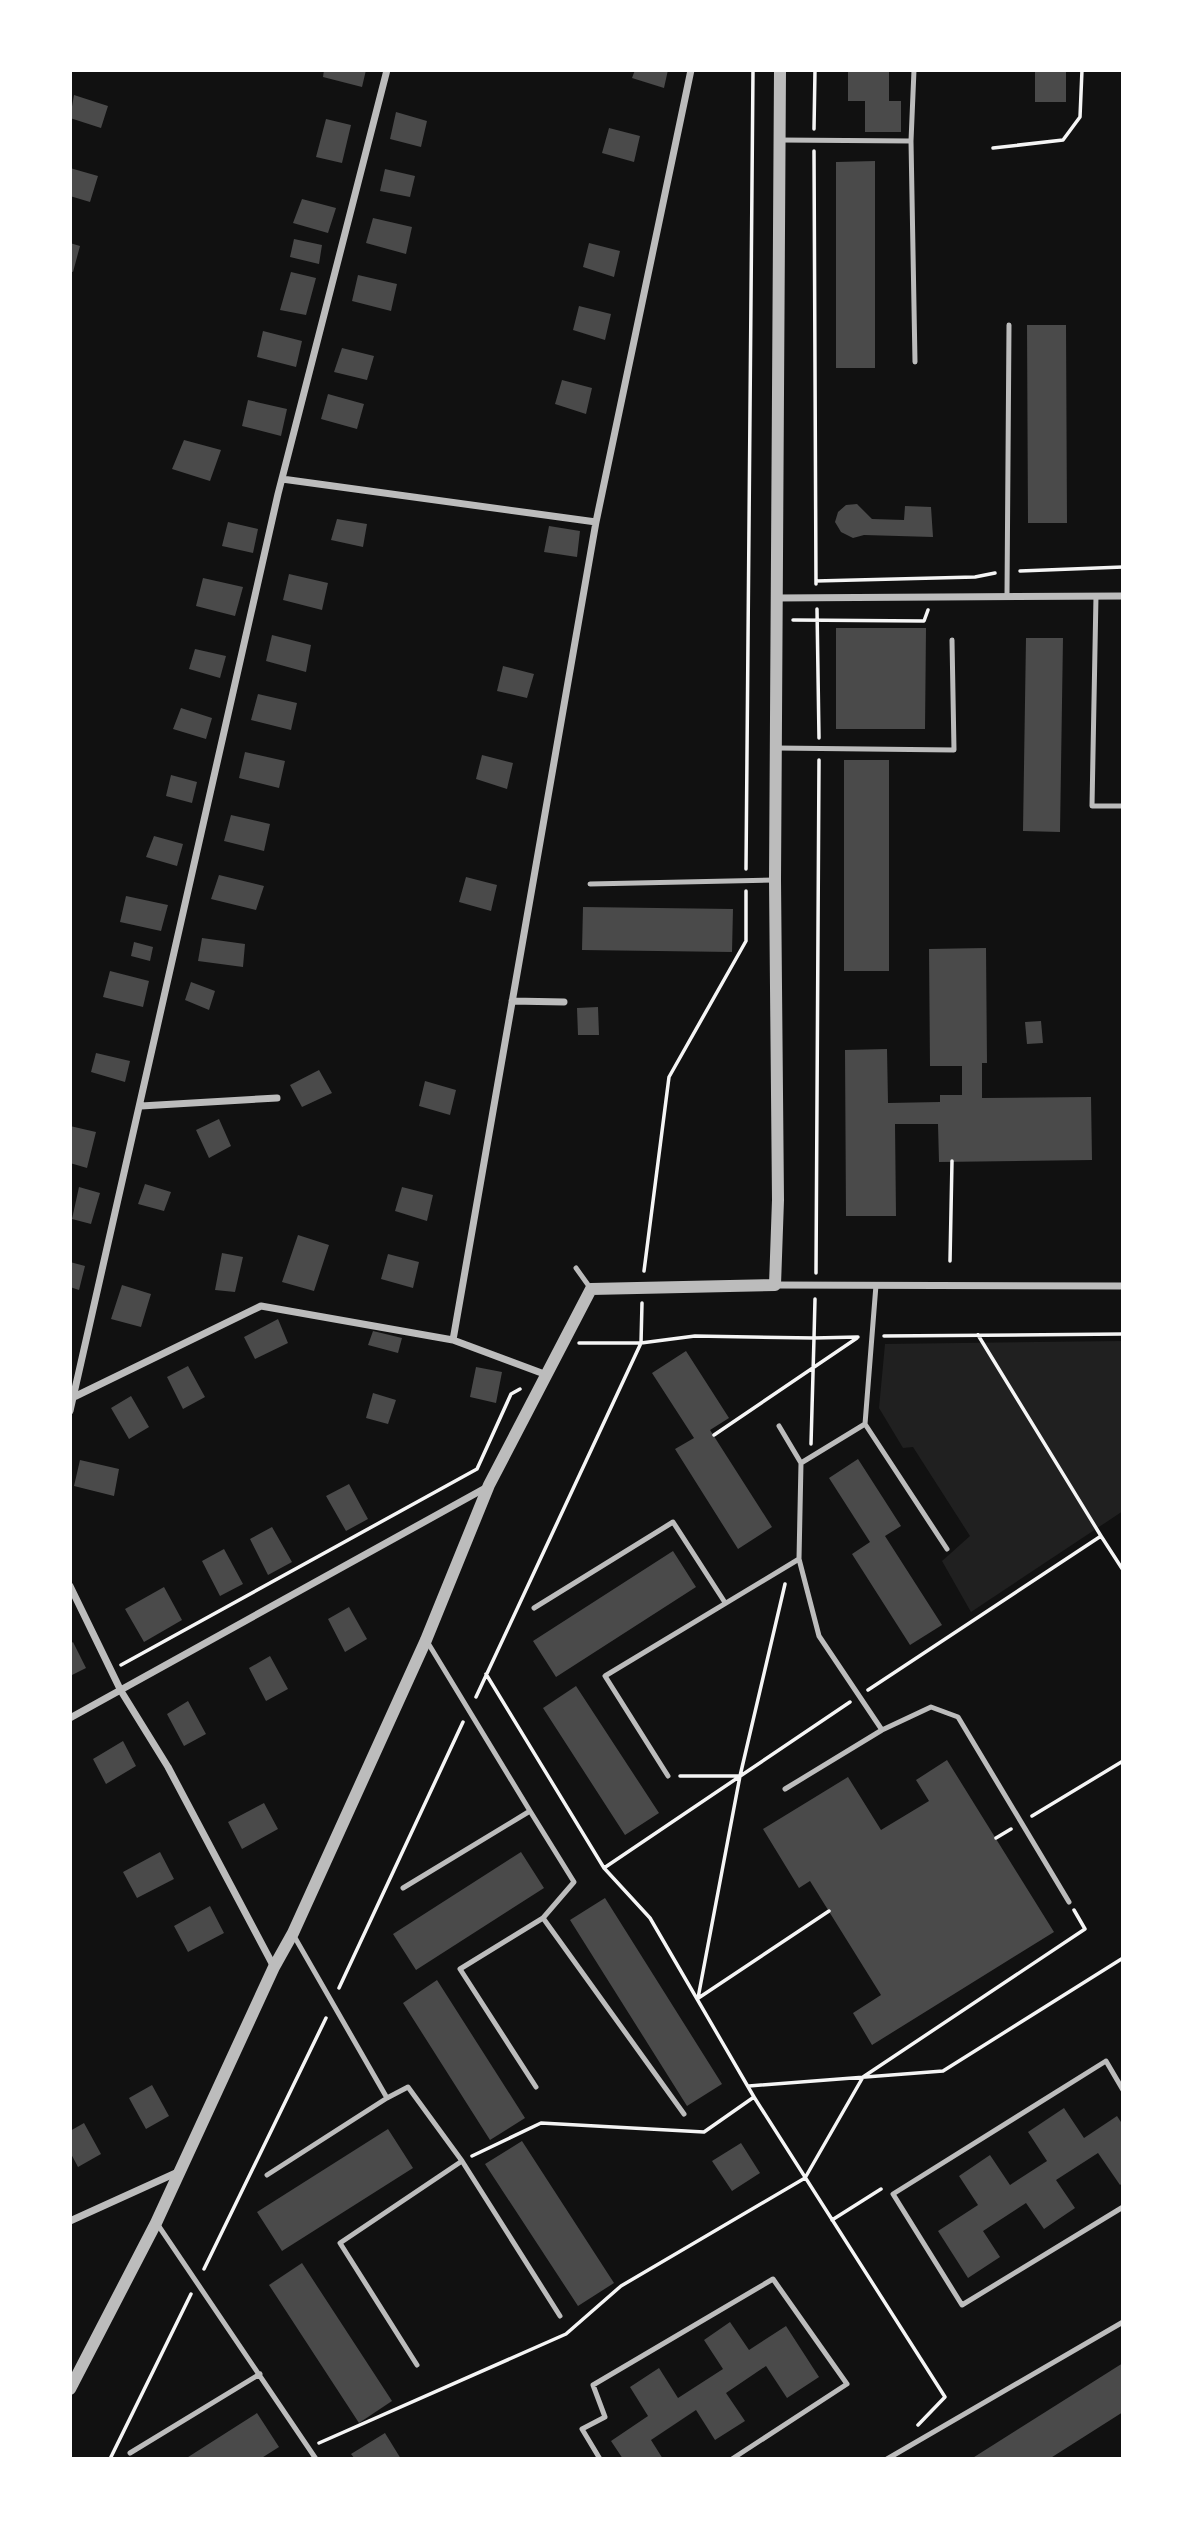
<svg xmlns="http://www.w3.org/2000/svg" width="1193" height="2529" font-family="'Noto Serif',serif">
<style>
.green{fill:#202020}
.building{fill:#4a4a4a}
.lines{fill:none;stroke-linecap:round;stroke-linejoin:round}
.path{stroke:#f5f5f5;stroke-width:3.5}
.service{stroke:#bcbcbc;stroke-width:5}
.minor{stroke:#bcbcbc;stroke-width:7}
.tertiary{stroke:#bcbcbc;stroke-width:12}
</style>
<rect width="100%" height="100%" fill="#111"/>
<path class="green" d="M1123 1341V1511L971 1612 942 1561 970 1536 913 1447 903 1448 879 1408 885 1344Z"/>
<path class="building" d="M324 70H366L362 87 323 77Z
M635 70H668L664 88 632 78Z
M848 70H889V101H901V132H865V101H848Z
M1035 70H1066V102H1035Z
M74 95 108 106 101 128 70 118Z
M396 112 427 121 421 147 390 139Z
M326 119 351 125 342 163 316 157Z
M609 128 640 136 634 162 602 153Z
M875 161V368H836V162Z
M70 168 98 176 90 202 70 196Z
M385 169 415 176 410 197 380 191Z
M302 199 336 208 328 233 293 223Z
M373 218 412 227 406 254 366 243Z
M294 239 322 245 319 264 290 257Z
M70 243 80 246 73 272 70 271Z
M589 243 620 251 614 277 583 267Z
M291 272 316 278 306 315 280 310Z
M358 275 397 284 391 311 352 301Z
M579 306 611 314 605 340 573 330Z
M1027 325H1066L1067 523H1028Z
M263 331 302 341 296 367 257 357Z
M342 348 374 356 367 380 334 372Z
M562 380 592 388 586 414 555 404Z
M328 394 364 404 357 429 321 419Z
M248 400 287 409 281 436 242 426Z
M184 440 221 450 210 481 172 469Z
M857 504 872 519 904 520 905 506 931 507 933 537 864 535 853 538 841 532 835 522 838 512 846 505Z
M337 519 367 524 363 547 331 540Z
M228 522 258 529 253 553 222 546Z
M549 526 580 531 577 557 544 552Z
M289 574 328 583 322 610 283 600Z
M203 578 243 587 235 616 196 606Z
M836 628H926L925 729H836Z
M272 635 311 645 306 672 266 661Z
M1026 638H1063L1060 832 1023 831Z
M195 649 226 656 220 678 189 669Z
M503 666 534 674 527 698 497 691Z
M258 694 297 703 291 730 251 720Z
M181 708 212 718 206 739 173 729Z
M245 752 285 761 279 788 239 778Z
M482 755 513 763 507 789 476 779Z
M844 760H889V971H844Z
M171 775 197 782 192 803 166 796Z
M231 815 270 824 264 851 224 841Z
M154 836 183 844 177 866 146 857Z
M219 875 264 886 256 910 211 899Z
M466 877 497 885 491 911 459 902Z
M126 896 168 905 161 931 120 922Z
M583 907 733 909 732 952 582 950Z
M202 938 245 944 243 967 198 961Z
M134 942 153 947 150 961 131 956Z
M986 948 987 1063H982V1098L1091 1097 1092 1160 939 1162 938 1124H895L896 1216H846L845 1050 887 1049 888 1103 940 1102V1095H962V1066H930L929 949Z
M110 971 149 981 143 1007 103 997Z
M191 982 215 991 209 1010 185 1000Z
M598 1007 599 1035H578L577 1008Z
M1041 1021 1043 1043 1027 1044 1025 1022Z
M96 1053 130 1061 125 1082 91 1072Z
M319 1070 332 1093 302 1107 290 1085Z
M425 1081 456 1090 450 1115 419 1106Z
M219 1119 231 1146 209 1158 196 1130Z
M70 1126 96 1132 87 1168 70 1163Z
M145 1184 171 1192 164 1211 138 1204Z
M79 1187 100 1193 91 1224 72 1219Z
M402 1187 433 1195 427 1221 395 1211Z
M298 1235 329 1245 314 1291 282 1282Z
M222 1253 243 1257 235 1292 215 1290Z
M388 1254 419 1262 413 1288 381 1279Z
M70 1262 85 1266 79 1290 70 1287Z
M122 1285 151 1294 141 1327 111 1319Z
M278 1319 288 1343 255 1359 244 1337Z
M373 1331 402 1338 398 1353 368 1345Z
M686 1351 729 1418 710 1430 772 1527 738 1549 675 1449 694 1438 652 1373Z
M188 1366 205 1397 183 1409 167 1377Z
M476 1367 502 1372 496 1403 470 1397Z
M373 1393 396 1400 388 1424 366 1418Z
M131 1396 149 1427 129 1439 111 1408Z
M858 1459 901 1526 885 1536 942 1625 910 1645 852 1554 870 1542 829 1478Z
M80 1460 119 1469 114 1496 74 1486Z
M349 1484 368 1519 346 1531 326 1496Z
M272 1527 292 1562 268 1575 250 1539Z
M224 1549 243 1584 220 1596 202 1561Z
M673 1551 696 1587 556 1677 533 1641Z
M164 1587 182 1620 144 1642 125 1609Z
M349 1607 367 1639 345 1652 328 1619Z
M73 1642 86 1668 70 1676V1644Z
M270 1656 288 1689 266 1701 249 1668Z
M576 1686 659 1813 625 1835 543 1708Z
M188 1701 206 1734 184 1746 167 1714Z
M123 1741 136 1766 106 1784 93 1759Z
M947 1760 1054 1932 872 2045 853 2013 881 1995 810 1881 799 1888 763 1829 848 1777 881 1830 929 1801 916 1780Z
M264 1803 278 1829 242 1849 228 1822Z
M160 1852 174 1879 137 1898 123 1872Z
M521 1852 544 1888 416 1970 393 1934Z
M605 1898 722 2084 687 2106 570 1920Z
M210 1906 224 1933 188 1952 174 1926Z
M437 1980 525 2118 490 2140 403 2003Z
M152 2085 169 2116 146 2129 129 2098Z
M1064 2108 1084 2138 1117 2116 1123 2125V2183L1120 2185 1098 2153 1056 2180 1075 2208 1044 2229 1026 2203 983 2231 1000 2257 968 2278 938 2231 978 2205 959 2176 990 2155 1010 2185 1047 2161 1028 2132Z
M84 2123 101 2154 78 2167 70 2152V2131Z
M388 2129 413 2168 282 2251 257 2212Z
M522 2141 614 2283 578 2306 485 2164Z
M741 2143 760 2173 732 2191 712 2161Z
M302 2263 392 2401 359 2423 269 2285Z
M730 2322 749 2350 786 2326 819 2377 787 2398 766 2366 726 2393 745 2421 715 2440 696 2410 651 2440 663 2459H623L611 2441 648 2416 630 2387 659 2368 678 2398 723 2369 704 2340Z
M1123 2363V2412L1049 2459H971Z
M257 2413 279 2447 260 2459H185Z
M385 2433 401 2459H355L351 2454Z"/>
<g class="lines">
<path class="path" d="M814 129 815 70
M993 148 1063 140 1080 117 1082 70
M814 151 816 584
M1020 571 1123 567
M816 581 975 577 995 573
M817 609 819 738
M793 620 924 621 928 610
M746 869 753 70
M950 1261 952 1161
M644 1271 669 1077 746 941V891
M816 1273 819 760
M815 1299 814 1338 858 1337
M978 1335 1101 1536
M884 1336 1123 1334
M579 1343H641L642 1303
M714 1435 857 1338
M121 1665 477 1469 511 1394 520 1389
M868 1690 1101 1536 1123 1570
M476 1697 641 1343 695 1336 814 1338 811 1444
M680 1776H740L785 1584
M1032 1816 1123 1761
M996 1838 1011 1829
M604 1868 850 1702
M339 1988 463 1722
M698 1998 740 1776
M697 1999 829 1911
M749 2086 943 2071 1123 1958
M754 2097 945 2397 918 2425
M472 2156 541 2123 704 2132 754 2097 650 1918 604 1868 486 1674
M832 2220 881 2189
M204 2269 326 2018
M319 2443 566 2334 621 2286 805 2178 863 2077 1085 1929 1074 1910
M110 2459 191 2294"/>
<path class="service" d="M780 140 911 141 915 362
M911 141 914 70
M1007 595 1009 325
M1096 596 1092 806H1123
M777 748 954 750 952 640
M590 884 775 880
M576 1268 591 1289
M876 1285 865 1424 947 1549
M865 1424 801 1463 799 1559 819 1636 882 1730
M779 1426 801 1463
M534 1608 673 1522 724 1601
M668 1776 605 1676 799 1559
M785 1789 882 1730 931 1707 958 1717 1069 1902
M530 1811 574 1882 543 1918 460 1969 536 2087
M403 1888 530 1811 428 1643
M543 1918 684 2114
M1123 2090 1106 2061 893 2194 962 2305 1123 2207
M387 2098 408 2087 462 2161 340 2243 417 2365
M462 2161 560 2316
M267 2175 387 2098 294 1936
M158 2225 316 2459
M130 2453 260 2374
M600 2459 582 2429 605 2417 593 2385 773 2279 847 2384 732 2459
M887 2459 1123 2322"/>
<path class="minor" d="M282 479 596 522
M776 598 1123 596
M512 1001 564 1002
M141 1106 277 1098
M775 1285 1123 1286
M453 1340 596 522 691 70
M76 1396 261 1306 453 1340 547 1375
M70 1411 278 494 387 70
M70 1586 121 1691 168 1767 274 1967
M70 1718 489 1486
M70 2221 178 2172"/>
<path class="tertiary" d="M70 2389 156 2223 274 1967 293 1933 426 1640 489 1485 591 1289 775 1285 778 1200 775 880 780 70"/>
</g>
<rect width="1193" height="2529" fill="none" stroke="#ffffff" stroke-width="144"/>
</svg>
